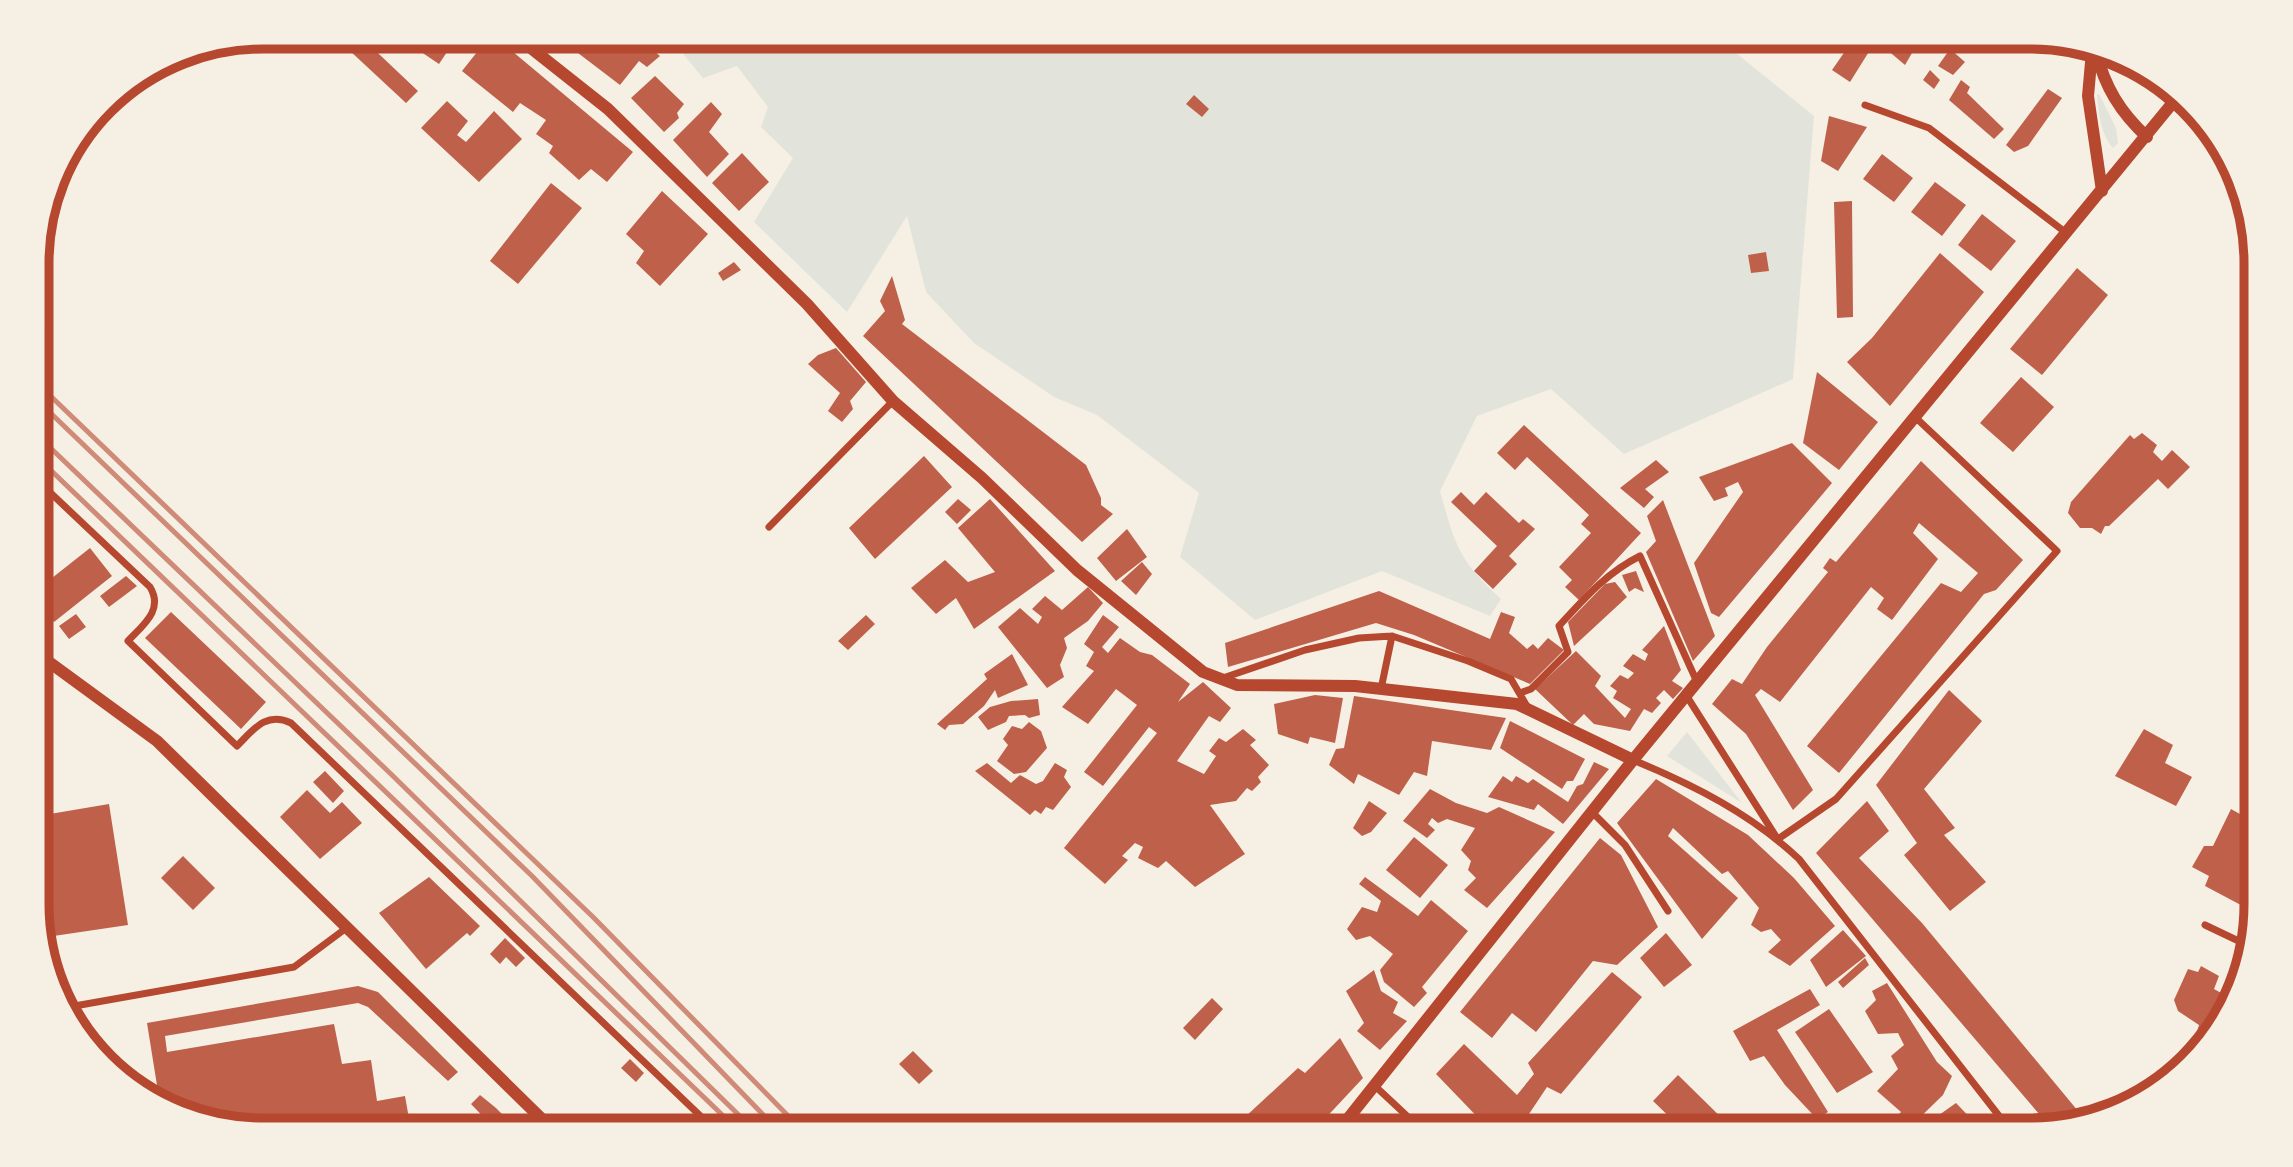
<svg xmlns="http://www.w3.org/2000/svg" width="2293" height="1167" font-family="'Roboto Condensed',sans-serif">
<style>
.green{fill:#e2e4dc}
.building{fill:#bf614a}
.lines{fill:none;stroke-linecap:round;stroke-linejoin:round}
.minor{stroke:#b5482f;stroke-width:7}
.tertiary{stroke:#b5482f;stroke-width:12}
.rail{stroke:#cf8b77;stroke-width:5}
.rim{fill:none;stroke:#b5482f;stroke-width:9}
</style>
<rect width="100%" height="100%" fill="#f6efe4"/>
<path class="green" d="M669 37H1716L1814 116 1793 379 1624 454 1551 389 1477 416 1440 491C1455 545 1459 561 1501 599L1490 616 1382 571 1255 620 1180 557 1199 493 1097 415 1054 397 974 343 926 292 907 216 847 312 754 222 793 158 761 127 768 107 737 66 703 78Z
M2099 94 2116 128 2118 143 2113 148C2100 133 2099 114 2097 95Z
M1687 732 1742 803 1667 756Z"/>
<path class="building" d="M335 37H361L418 91 406 103Z
M399 37H457L439 64Z
M489 37H495L633 152 607 182 591 169 579 180 549 153 553 146 536 134 546 120 520 103 513 112 462 71Z
M557 37H612L620 46 627 42 634 48 642 41 660 56 647 67 639 61 620 85Z
M1855 37 1875 42 1850 82 1832 70Z
M1891 40 1912 53 1905 65 1886 49Z
M1950 49 1965 62 1953 75 1938 66Z
M2128 59 2154 81 2151 86 2124 65Z
M1930 70 1940 80 1934 89 1923 80Z
M655 76 684 104 677 113 679 118 664 132 631 98Z
M1961 80 1970 87 1967 93 2004 129 1994 139 1949 100Z
M2048 89 2062 98 2028 146 2014 152 2006 145Z
M1194 95 1209 109 1202 117 1186 104Z
M447 101 468 121 457 135 466 142 494 111 522 139 479 182 421 128Z
M711 102 722 114 709 132 729 154 707 177 673 140Z
M1829 116 1867 127 1838 171 1821 161Z
M742 153 769 182 739 211 712 183Z
M1882 154 1913 178 1894 202 1863 179Z
M1935 182 1966 205 1942 236 1911 212Z
M551 183 582 208 518 284 490 261Z
M662 191 708 234 660 286 636 263 644 251 626 234Z
M1852 201 1853 317 1837 318 1834 202Z
M1982 214 2016 241 1991 271 1958 245Z
M1766 252 1769 271 1751 273 1748 255Z
M1940 253 1984 292 1890 406 1847 362 1872 338Z
M734 262 741 270 723 281 718 273Z
M2077 268 2108 295 2042 375 2010 349Z
M892 276 905 320 902 324 1086 465 1101 498V505L1113 514 1082 542 863 336 885 311 880 301Z
M836 348 866 382 850 401 853 409 842 422 828 411 840 393 808 364 818 355Z
M1817 372 1878 422 1839 470 1803 443Z
M2021 377 2054 407 2013 452 1980 423Z
M1524 425 1641 533 1579 600 1565 587 1572 580 1559 567 1591 533 1581 524 1589 515 1527 457 1515 470 1497 453Z
M2142 433 2157 445 2153 452 2162 461 2172 450 2190 467 2168 489 2158 479 2109 526H2105L2101 534 2092 528H2080L2068 513 2071 502 2130 435 2134 439Z
M1792 443 1832 483 1719 617 1711 613 1694 563 1743 492 1738 482 1725 488 1728 496 1714 501 1699 477Z
M924 456 952 487 875 559 849 528Z
M1656 460 1669 472 1645 489 1654 497 1644 508 1620 488Z
M1921 461 2023 560 1996 590 1984 594 1839 773 1807 746 1941 583 1961 592 1978 573 1919 523 1913 533 1938 559 1892 620 1877 609 1884 598 1871 587 1780 702 1761 689 1755 695 1813 790 1793 810 1746 734 1712 704 1732 679 1742 684 1767 647 1828 572 1823 568 1830 558 1836 562Z
M1461 492 1474 505 1486 492 1519 523 1523 519 1535 529 1509 556 1517 564 1493 589 1474 571 1497 546 1451 502Z
M958 499 971 510 957 524 945 512Z
M990 499 1055 571 974 629 956 598 936 614 911 588 945 560 968 582 995 572 958 528Z
M1663 500 1715 636 1693 661 1646 552 1656 541 1647 516Z
M1127 529 1147 557 1116 581 1097 558Z
M90 548 112 576 54 622 38 602V589Z
M1142 562 1152 574 1136 595 1121 581Z
M1636 571 1644 592 1635 588 1629 592 1622 575Z
M126 576 137 586 109 607 100 596Z
M1615 582 1627 597 1574 646 1568 622 1605 584Z
M1088 587 1103 603 1088 621 1064 638 1067 648 1060 665 1064 677 1047 688 998 627 1020 608 1038 624 1042 617 1032 609 1045 596 1062 610Z
M1379 591 1490 639 1501 612 1515 617 1509 633 1527 649 1533 644 1538 649 1548 638 1564 650 1530 684 1414 635 1376 623 1228 667 1225 643Z
M171 612 266 702 241 729 145 638Z
M76 614 86 627 69 639 59 626Z
M866 615 875 624 848 650 838 641Z
M1103 615 1119 627 1102 647 1108 653 1120 638 1140 652 1152 655 1190 684 1178 702 1203 682 1231 708 1220 722 1209 716 1177 761 1204 774 1216 756 1209 751 1219 738 1226 742 1243 729 1256 740 1250 745 1269 765 1258 777 1261 782 1252 791 1247 788 1236 801 1210 805 1245 854 1195 887 1166 861 1158 868 1138 858 1143 847 1135 843 1122 856 1128 860 1105 884 1064 848 1157 733 1149 727 1103 786 1084 772 1137 705 1116 689 1088 724 1062 707 1094 671 1086 666 1094 652 1084 644Z
M1664 626 1681 670 1672 681 1683 688 1673 699 1664 690 1656 698 1661 703 1652 713 1644 709 1630 731 1594 724 1584 714 1573 725 1535 689 1576 651 1601 676 1595 686 1625 718 1631 709 1613 698 1617 691 1610 686 1620 675 1628 679 1634 673 1623 666 1633 654 1645 661 1648 654 1642 650Z
M1012 654 1028 685 998 698 995 690 984 706 963 724 949 725 945 730 937 724 987 679 984 674Z
M1949 690 1982 721 1924 789 1955 828 1944 835 1986 882 1950 911 1904 855 1917 843 1876 785Z
M1315 695 1343 698 1335 743 1310 737 1308 744 1278 734 1274 704Z
M1354 696 1506 718 1491 750 1432 741 1427 776 1414 772 1399 795 1358 774 1354 784 1329 765 1336 749 1344 748Z
M1038 699 1040 715 1029 718 1025 715 1009 716 1006 722 988 730 978 717 990 707 1011 701Z
M1510 721 1585 759 1573 781H1567L1562 789 1500 748Z
M1029 722 1041 731 1047 748 1026 772 1014 774 997 761 1008 745 1003 739 1012 726 1022 729Z
M2144 729 2173 745 2165 763 2192 777 2176 806 2115 776Z
M1594 762 1609 769 1563 824 1538 804 1534 810 1488 797 1503 776 1512 782 1516 776 1528 783 1533 779 1568 802 1577 786 1583 784Z
M987 763 1011 783 1020 775 1036 784 1043 781 1055 763 1067 770 1064 777 1071 787 1053 810 1046 807 1041 814 1035 810 1030 815 975 771Z
M325 771 344 791 333 803 313 782Z
M1656 779 1748 835 1794 878 1835 926 1790 966 1768 952 1781 940 1771 929 1761 932 1751 925 1759 908 1728 871 1722 874 1673 828 1668 836 1738 898 1702 939 1617 823Z
M1430 789 1456 803 1487 813 1499 807 1555 832 1487 908 1464 890 1476 878 1468 870 1471 861 1461 850 1475 828 1447 819 1438 823 1432 818 1428 824 1435 830 1427 838 1403 821Z
M307 790 330 813 342 802 362 823 320 859 280 817Z
M1369 801 1387 813 1371 832 1362 836 1353 828Z
M1867 801 1889 831 1859 858 1922 923 2083 1117 2051 1128 1816 853Z
M109 804 128 925 40 938 38 816Z
M2231 809 2256 823 2244 858 2256 863 2254 912 2205 886 2209 876 2192 867 2204 846H2213Z
M1414 837 1448 865 1420 898 1386 870Z
M1600 838 1621 855 1658 927 1617 965 1593 961 1536 1032 1512 1013 1492 1038 1460 1012Z
M183 856 215 888 193 910 161 878Z
M429 877 480 926 470 936 467 933 426 969 379 913Z
M1365 877 1418 916 1431 900 1468 931 1422 987 1427 993 1414 1007 1384 982 1380 970 1393 954 1370 936 1356 940 1347 929 1362 907 1377 912 1381 901 1359 884Z
M1843 930 1866 956 1826 987 1810 960Z
M1666 933 1692 965 1664 987 1640 958Z
M505 938 525 958 516 967 506 957 500 964 490 954Z
M1865 958 1869 965 1843 988 1838 982Z
M2201 966 2219 976 2214 989 2223 994 2233 979 2238 982 2233 1004 2200 1041 2195 1038 2199 1025 2178 1011 2174 1000 2188 969 2198 972Z
M1374 970 1381 991 1398 1002 1393 1013 1407 1021 1380 1050 1357 1031 1364 1023 1346 991Z
M1612 972 1642 997 1561 1094 1547 1087 1529 1114 1546 1130H1490L1436 1074 1464 1044 1517 1095 1534 1074 1528 1063Z
M1887 983 1937 1062 1952 1076 1943 1095 1907 1130 1888 1127 1901 1112 1877 1091 1898 1069 1891 1056 1904 1045 1898 1033 1878 1034 1865 1011 1876 1000 1872 991Z
M358 986 378 992 458 1072 448 1081 368 1007 358 1003 165 1036 167 1052 334 1024 342 1064 371 1060 377 1101 405 1096 411 1130H263L160 1104 147 1023Z
M1810 989 1820 1005 1777 1030 1828 1112 1817 1119 1785 1085 1764 1056 1750 1061 1733 1031Z
M1212 998 1223 1009 1195 1040 1183 1028Z
M1829 1009 1873 1072 1837 1093 1795 1032Z
M1340 1038 1363 1078 1320 1124 1312 1121 1305 1130H1231L1298 1068 1305 1073Z
M913 1051 933 1071 919 1084 899 1064Z
M630 1059 644 1073 636 1082 621 1068Z
M1678 1075 1734 1130H1683L1653 1101Z
M480 1095 496 1108 518 1130H496L471 1104Z
M1956 1103 1982 1130H1938L1939 1115Z
M956 1115 967 1130H947L943 1124Z
M1392 1116 1410 1130H1382Z"/>
<g class="lines">
<path class="minor" d="M1865 105 1929 128 2065 232
M38 481 150 587C164 610 143 625 128 641L237 746C253 730 266 711 291 723L715 1130
M769 527 893 401
M1220 679 1305 650 1359 638 1392 636 1468 661 1511 679 1528 708
M1381 689 1392 636
M1520 693 1531 689 1568 652 1559 626C1584 599 1606 573 1640 556L1697 682
M1686 695 1775 835
M1633 760C1694 785 1751 814 1799 859L2010 1130
M1592 812 1625 845 1668 911
M1778 839 1836 799 2057 551 1914 416
M2205 925 2247 945
M69 1007 294 967 345 929
M1375 1086 1422 1130"/>
<path class="tertiary" d="M517 37 608 109 807 304 893 401 982 478 1077 570 1203 672 1237 685 1355 686 1517 704 1633 760
M2092 51 2088 96 2102 191
M2096 52C2105 87 2120 112 2147 137
M38 654 157 741 553 1130
M1339 1130 1633 760 2175 100"/>
<path class="rail" d="M38 384 593 917 802 1130
M38 401 532 876 778 1130
M38 436 393 776 754 1130
M38 458 738 1130"/>
</g>
<path d="M0 0H2293V1167H0ZM263 49H2030A214 214 0 0 1 2244 263V904A214 214 0 0 1 2030 1118H263A214 214 0 0 1 49 904V263A214 214 0 0 1 263 49Z" fill="#f6efe4" fill-rule="evenodd"/>
<path class="rim" d="M263 49H2030A214 214 0 0 1 2244 263V904A214 214 0 0 1 2030 1118H263A214 214 0 0 1 49 904V263A214 214 0 0 1 263 49Z"/>
</svg>
